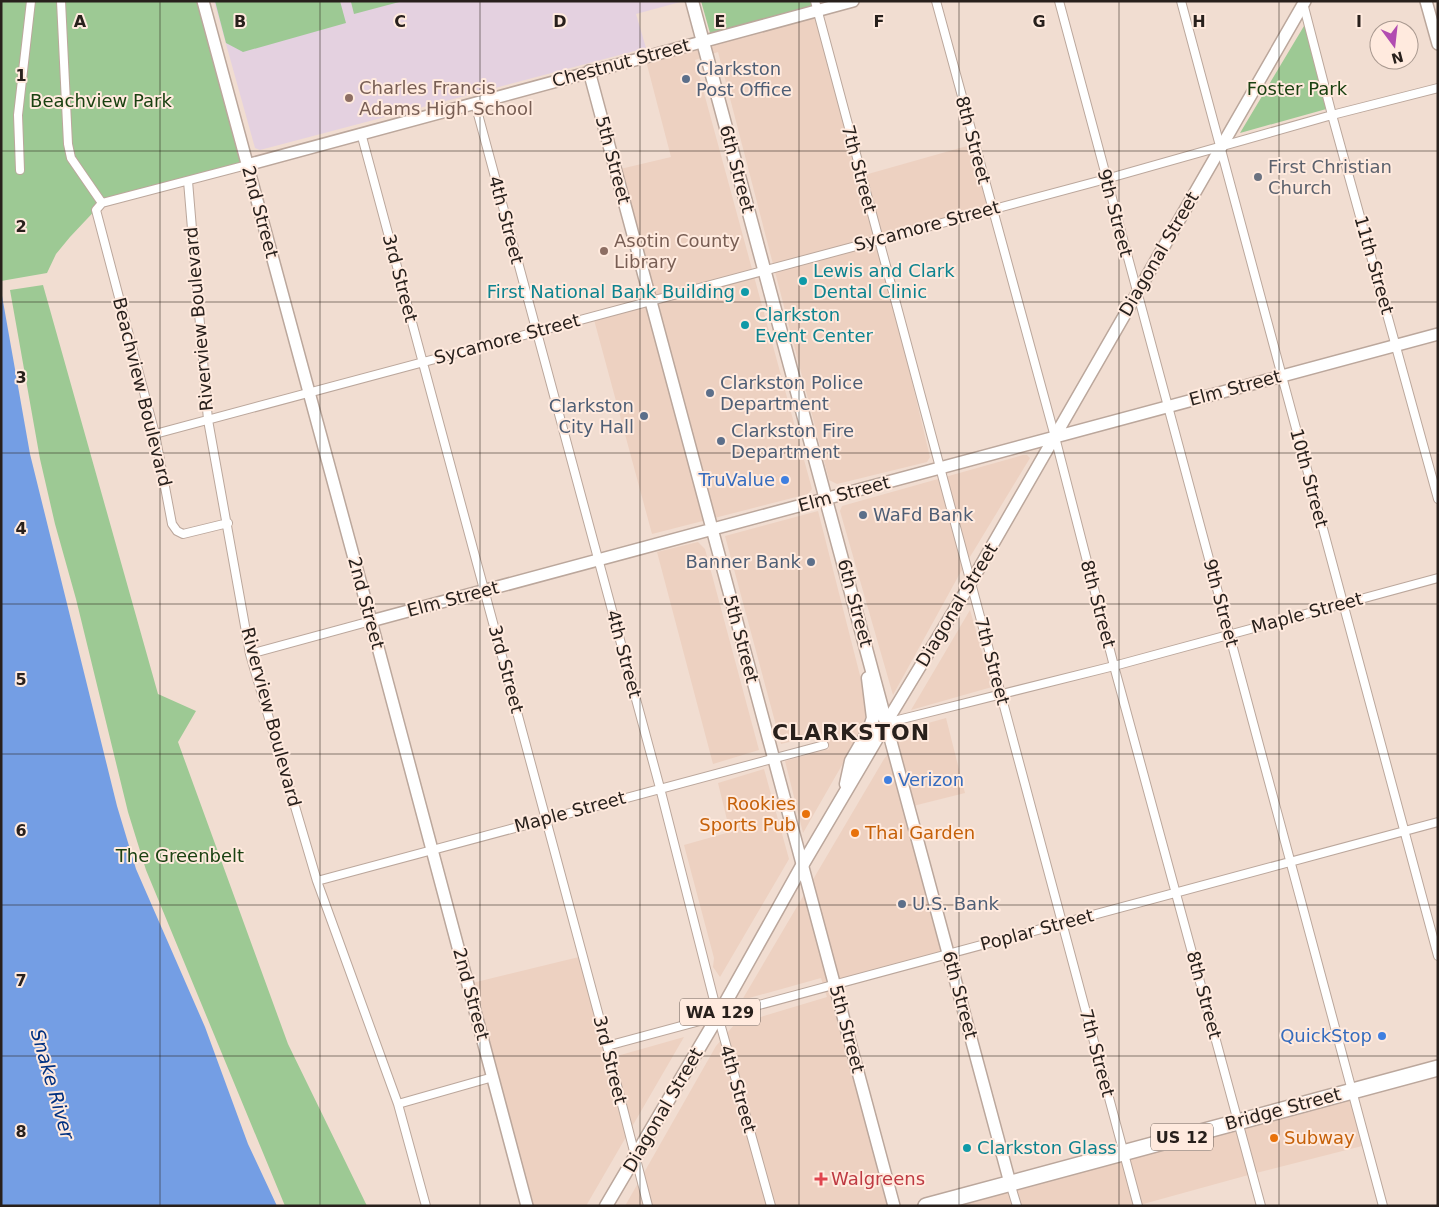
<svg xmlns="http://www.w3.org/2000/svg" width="1439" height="1207" font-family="'DejaVu Sans',sans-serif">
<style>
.built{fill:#edd1c1}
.education{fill:#e4d1e0}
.green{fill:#9dc994}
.water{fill:#749ee4}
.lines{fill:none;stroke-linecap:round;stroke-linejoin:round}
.street-casing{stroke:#bba79c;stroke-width:10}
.secondary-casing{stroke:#bba79c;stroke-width:14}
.primary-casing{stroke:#bba79c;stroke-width:15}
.highway-casing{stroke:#bba79c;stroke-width:18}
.street{stroke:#fff;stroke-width:8}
.secondary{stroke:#fff;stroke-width:11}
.primary{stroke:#fff;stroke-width:12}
.highway{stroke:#fff;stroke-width:15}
.grid{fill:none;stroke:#28201c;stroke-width:1;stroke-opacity:0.55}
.service-dot{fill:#5c6f8a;stroke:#ffeade;stroke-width:2}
.education-dot{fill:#8d6e63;stroke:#ffeade;stroke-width:2}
.worship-dot{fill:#6b7280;stroke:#ffeade;stroke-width:2}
.culture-dot{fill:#0f9aa8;stroke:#ffeade;stroke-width:2}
.shop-dot{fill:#3f7fe0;stroke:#ffeade;stroke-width:2}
.food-dot{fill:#e8710a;stroke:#ffeade;stroke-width:2}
.health-dot{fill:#e0444e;stroke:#ffeade;stroke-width:2}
.labels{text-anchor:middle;stroke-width:4;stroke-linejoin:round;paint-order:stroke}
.shield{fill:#ffeade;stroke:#685d56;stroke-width:1}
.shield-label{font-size:16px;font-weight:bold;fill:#28201c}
.street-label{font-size:18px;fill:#28201c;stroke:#ffeade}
.service-label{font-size:18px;fill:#4e5e75;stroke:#ffeade;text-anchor:start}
.education-label{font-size:18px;fill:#785e54;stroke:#ffeade;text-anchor:start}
.park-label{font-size:18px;fill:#1a4111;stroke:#ffeade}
.worship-label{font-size:18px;fill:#5b616d;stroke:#ffeade;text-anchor:start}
.culture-label{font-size:18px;fill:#0d838f;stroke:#ffeade;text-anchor:start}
.shop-label{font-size:18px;fill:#366cbe;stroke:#ffeade;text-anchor:end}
.food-label{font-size:18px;fill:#c56008;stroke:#ffeade;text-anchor:start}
.health-label{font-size:18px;fill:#be3a42;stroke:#ffeade;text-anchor:start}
.water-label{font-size:19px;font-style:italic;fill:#003080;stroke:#ffeade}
.district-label{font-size:22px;font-weight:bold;letter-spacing:1px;fill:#28201c;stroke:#ffeade}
.grid-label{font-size:16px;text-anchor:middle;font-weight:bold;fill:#28201c;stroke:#ffeade;stroke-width:4;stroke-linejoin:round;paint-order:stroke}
</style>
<rect width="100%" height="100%" fill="#f1ddd1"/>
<path class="built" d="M817 11 861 176 974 144 992 209 878 240 930 457 927 462 837 484 829 480 718 52 695 60 812 489 808 494 652 534 593 316 651 300 616 170 671 157 645 57Z
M1023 455H1027L1030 458 959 575 893 695 840 511 842 506Z
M818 511 866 699 865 725 803 833 785 761 829 749 825 733 781 744 725 536Z
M698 542 705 549 759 750 713 764 657 552Z
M970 610 992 687 911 710Z
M946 718 965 793 909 807 949 954 836 986 894 1206H625L716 1046 734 1025 827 997 821 978 742 1000 884 759 907 729Z
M764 769 789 859 720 977 713 967 714 958 684 845 730 832 718 783Z
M583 956 607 1046 617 1056 684 1037 586 1206H527L468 984Z
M1352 1091 1366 1145 1252 1174 1136 1206H927Z"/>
<path class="education" d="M214 1H684L636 14 646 48 260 150 255 148Z"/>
<path class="green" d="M1 1H203L247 165 102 203 70 237 56 254 47 273 1 281Z
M215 1H340L346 23 243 52 226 43Z
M355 1H403L354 14 351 2Z
M701 1H815L816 5 710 33Z
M1307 21 1330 108 1240 133Z
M43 285 158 694 196 711 178 742 288 1044 367 1206H285L146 870 128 812 76 599 55 524 40 459 10 290Z"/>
<path class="water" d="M1 290 30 454 117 806 136 869 205 1027 248 1144 277 1206H1Z"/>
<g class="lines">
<defs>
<path id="street" d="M61 1 68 144 71 158 102 203 247 165
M815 1 1138 1206
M936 1 1055 437 1114 666 1261 1206
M1059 1 1383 1206
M1181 1 1438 956
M1303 3 1332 115 1438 499
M475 103 660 788 718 1016 771 1206
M361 133 607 1046 648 1206
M20 170 18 115 31 1
M188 181 208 420 250 654 317 881 398 1104 426 1206
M102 203 96 210 155 434 172 524 177 531 183 534 228 523
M155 434 1106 179 1332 115 1438 88
M250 654 371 621
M886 723 1114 666 1438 578
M317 881 824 745
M607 1046 1438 822
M398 1104 493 1077
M1010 1183 1017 1206"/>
<path id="secondary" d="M203 1 371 621 527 1206
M1426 1 1438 44
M589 71 894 1206
M247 165 853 1
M371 621 1438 334
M1010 1183 886 723 970 584 1305 1"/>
<path id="primary" d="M846 784 851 761 869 730 873 718 868 678
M606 1206 718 1016 803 864 886 723 692 1"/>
<path id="highway" d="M926 1206 1438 1068"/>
</defs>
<use href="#street" class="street-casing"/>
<use href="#secondary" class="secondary-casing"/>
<use href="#primary" class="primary-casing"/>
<use href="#highway" class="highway-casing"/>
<use href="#street" class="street"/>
<use href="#secondary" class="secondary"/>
<use href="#primary" class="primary"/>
<use href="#highway" class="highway"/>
</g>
<path class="grid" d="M160 1V1206M320 1V1206M480 1V1206M640 1V1206M799 1V1206M959 1V1206M1119 1V1206M1279 1V1206M1 151H1438M1 302H1438M1 453H1438M1 604H1438M1 754H1438M1 905H1438M1 1056H1438"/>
<g class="service-dot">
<circle cx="686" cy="79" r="5"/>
<circle cx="710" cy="393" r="5"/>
<circle cx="644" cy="416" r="5"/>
<circle cx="721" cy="441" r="5"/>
<circle cx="863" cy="515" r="5"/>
<circle cx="811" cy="562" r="5"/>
<circle cx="902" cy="904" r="5"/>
</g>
<g class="education-dot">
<circle cx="349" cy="98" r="5"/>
<circle cx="604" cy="251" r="5"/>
</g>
<circle class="worship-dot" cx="1258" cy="177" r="5"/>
<g class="culture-dot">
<circle cx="803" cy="281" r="5"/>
<circle cx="745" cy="292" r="5"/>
<circle cx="745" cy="325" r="5"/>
<circle cx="967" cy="1148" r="5"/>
</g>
<g class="shop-dot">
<circle cx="785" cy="480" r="5"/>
<circle cx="888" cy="780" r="5"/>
<circle cx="1382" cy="1036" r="5"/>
</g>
<g class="food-dot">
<circle cx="806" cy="814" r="5"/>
<circle cx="855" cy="833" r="5"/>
<circle cx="1274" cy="1138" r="5"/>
</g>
<path class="health-dot" d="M818.5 1171.5h5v5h5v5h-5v5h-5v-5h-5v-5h5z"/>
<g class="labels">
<g class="shield">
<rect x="680" y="998.5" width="80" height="27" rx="4"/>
<rect x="1151" y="1123.5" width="62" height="27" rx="4"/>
</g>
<g class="shield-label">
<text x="720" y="1018">WA 129</text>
<text x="1182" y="1143">US 12</text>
</g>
<g class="street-label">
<text transform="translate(621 63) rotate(-15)" y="6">Chestnut Street</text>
<text transform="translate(973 140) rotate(75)" y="6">8th Street</text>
<text transform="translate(613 160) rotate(75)" y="6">5th Street</text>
<text transform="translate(737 169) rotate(75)" y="6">6th Street</text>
<text transform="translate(859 169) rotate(75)" y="6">7th Street</text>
<text transform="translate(260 212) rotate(75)" y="6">2nd Street</text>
<text transform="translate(1115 213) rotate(75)" y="6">9th Street</text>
<text transform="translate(506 220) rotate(75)" y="6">4th Street</text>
<text transform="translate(927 226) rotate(-15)" y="6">Sycamore Street</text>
<text transform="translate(1159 254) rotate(-60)" y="6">Diagonal Street</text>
<text transform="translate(1374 265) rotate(74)" y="6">11th Street</text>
<text transform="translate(400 278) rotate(75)" y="6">3rd Street</text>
<text transform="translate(199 319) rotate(-95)" y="6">Riverview Boulevard</text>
<text transform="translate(507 339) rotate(-15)" y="6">Sycamore Street</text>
<text transform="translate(1235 388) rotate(-15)" y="6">Elm Street</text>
<text transform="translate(142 392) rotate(76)" y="6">Beachview Boulevard</text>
<text transform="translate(1309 478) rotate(75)" y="6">10th Street</text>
<text transform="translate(844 494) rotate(-15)" y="6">Elm Street</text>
<text transform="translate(453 599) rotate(-15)" y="6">Elm Street</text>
<text transform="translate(366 603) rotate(75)" y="6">2nd Street</text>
<text transform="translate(855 603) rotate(75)" y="6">6th Street</text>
<text transform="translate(1221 603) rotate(75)" y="6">9th Street</text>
<text transform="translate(1098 604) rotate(75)" y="6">8th Street</text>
<text transform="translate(957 605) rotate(-59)" y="6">Diagonal Street</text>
<text transform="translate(1307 613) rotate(-15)" y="6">Maple Street</text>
<text transform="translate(741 639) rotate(75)" y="6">5th Street</text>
<text transform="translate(624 654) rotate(75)" y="6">4th Street</text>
<text transform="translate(992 661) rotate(75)" y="6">7th Street</text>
<text transform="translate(506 669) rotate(75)" y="6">3rd Street</text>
<text transform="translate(271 717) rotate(75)" y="6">Riverview Boulevard</text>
<text transform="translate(570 812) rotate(-15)" y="6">Maple Street</text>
<text transform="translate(1037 930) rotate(-15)" y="6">Poplar Street</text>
<text transform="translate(471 994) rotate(75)" y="6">2nd Street</text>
<text transform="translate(960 995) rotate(75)" y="6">6th Street</text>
<text transform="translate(1204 995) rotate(75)" y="6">8th Street</text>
<text transform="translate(847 1029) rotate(75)" y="6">5th Street</text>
<text transform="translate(1097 1053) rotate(75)" y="6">7th Street</text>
<text transform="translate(610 1060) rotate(76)" y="6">3rd Street</text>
<text transform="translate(738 1089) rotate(74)" y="6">4th Street</text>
<text transform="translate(1283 1109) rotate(-15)" y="6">Bridge Street</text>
<text transform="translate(663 1110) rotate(-60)" y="6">Diagonal Street</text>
</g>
<g class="service-label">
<text x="696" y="75">Clarkston<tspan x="696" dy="21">Post Office</tspan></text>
<text x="720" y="389">Clarkston Police<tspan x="720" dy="21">Department</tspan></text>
<text x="634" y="412" text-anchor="end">Clarkston<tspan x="634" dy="21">City Hall</tspan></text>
<text x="731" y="437">Clarkston Fire<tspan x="731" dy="21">Department</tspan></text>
<text x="873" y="521">WaFd Bank</text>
<text x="801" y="568" text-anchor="end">Banner Bank</text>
<text x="912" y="910">U.S. Bank</text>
</g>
<g class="education-label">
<text x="359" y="94">Charles Francis<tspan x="359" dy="21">Adams High School</tspan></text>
<text x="614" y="247">Asotin County<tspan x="614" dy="21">Library</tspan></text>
</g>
<g class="park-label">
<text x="1297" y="95">Foster Park</text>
<text x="101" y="107">Beachview Park</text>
<text x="180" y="862">The Greenbelt</text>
</g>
<g class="worship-label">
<text x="1268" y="173">First Christian<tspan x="1268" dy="21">Church</tspan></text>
</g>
<g class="culture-label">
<text x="813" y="277">Lewis and Clark<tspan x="813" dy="21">Dental Clinic</tspan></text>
<text x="735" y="298" text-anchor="end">First National Bank Building</text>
<text x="755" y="321">Clarkston<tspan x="755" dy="21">Event Center</tspan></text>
<text x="977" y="1154">Clarkston Glass</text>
</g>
<g class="shop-label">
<text x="775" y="486">TruValue</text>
<text x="898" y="786" text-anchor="start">Verizon</text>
<text x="1372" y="1042">QuickStop</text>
</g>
<g class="food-label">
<text x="796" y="810" text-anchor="end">Rookies<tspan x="796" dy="21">Sports Pub</tspan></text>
<text x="865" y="839">Thai Garden</text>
<text x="1284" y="1144">Subway</text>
</g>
<g class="health-label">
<text x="831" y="1185">Walgreens</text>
</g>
<g class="water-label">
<text transform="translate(53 1084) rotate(74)" y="7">Snake River</text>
</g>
<g class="district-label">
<text x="851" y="740">CLARKSTON</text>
</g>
</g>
<g class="grid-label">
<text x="80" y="27">A</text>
<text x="240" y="27">B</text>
<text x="400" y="27">C</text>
<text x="560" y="27">D</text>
<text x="720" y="27">E</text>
<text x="879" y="27">F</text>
<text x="1039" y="27">G</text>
<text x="1199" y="27">H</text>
<text x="1359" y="27">I</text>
<text x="21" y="81">1</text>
<text x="21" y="232">2</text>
<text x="21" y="383">3</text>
<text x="21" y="534">4</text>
<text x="21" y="685">5</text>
<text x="21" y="836">6</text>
<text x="21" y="986">7</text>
<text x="21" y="1137">8</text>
</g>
<rect width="1439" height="1207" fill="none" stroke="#28201c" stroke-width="5"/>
<g transform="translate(1394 45) rotate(165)"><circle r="24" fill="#ffeade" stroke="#a99990"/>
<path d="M0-4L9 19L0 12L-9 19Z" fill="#b14cb1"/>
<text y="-8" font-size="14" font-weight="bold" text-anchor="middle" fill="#28201c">N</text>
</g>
</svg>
